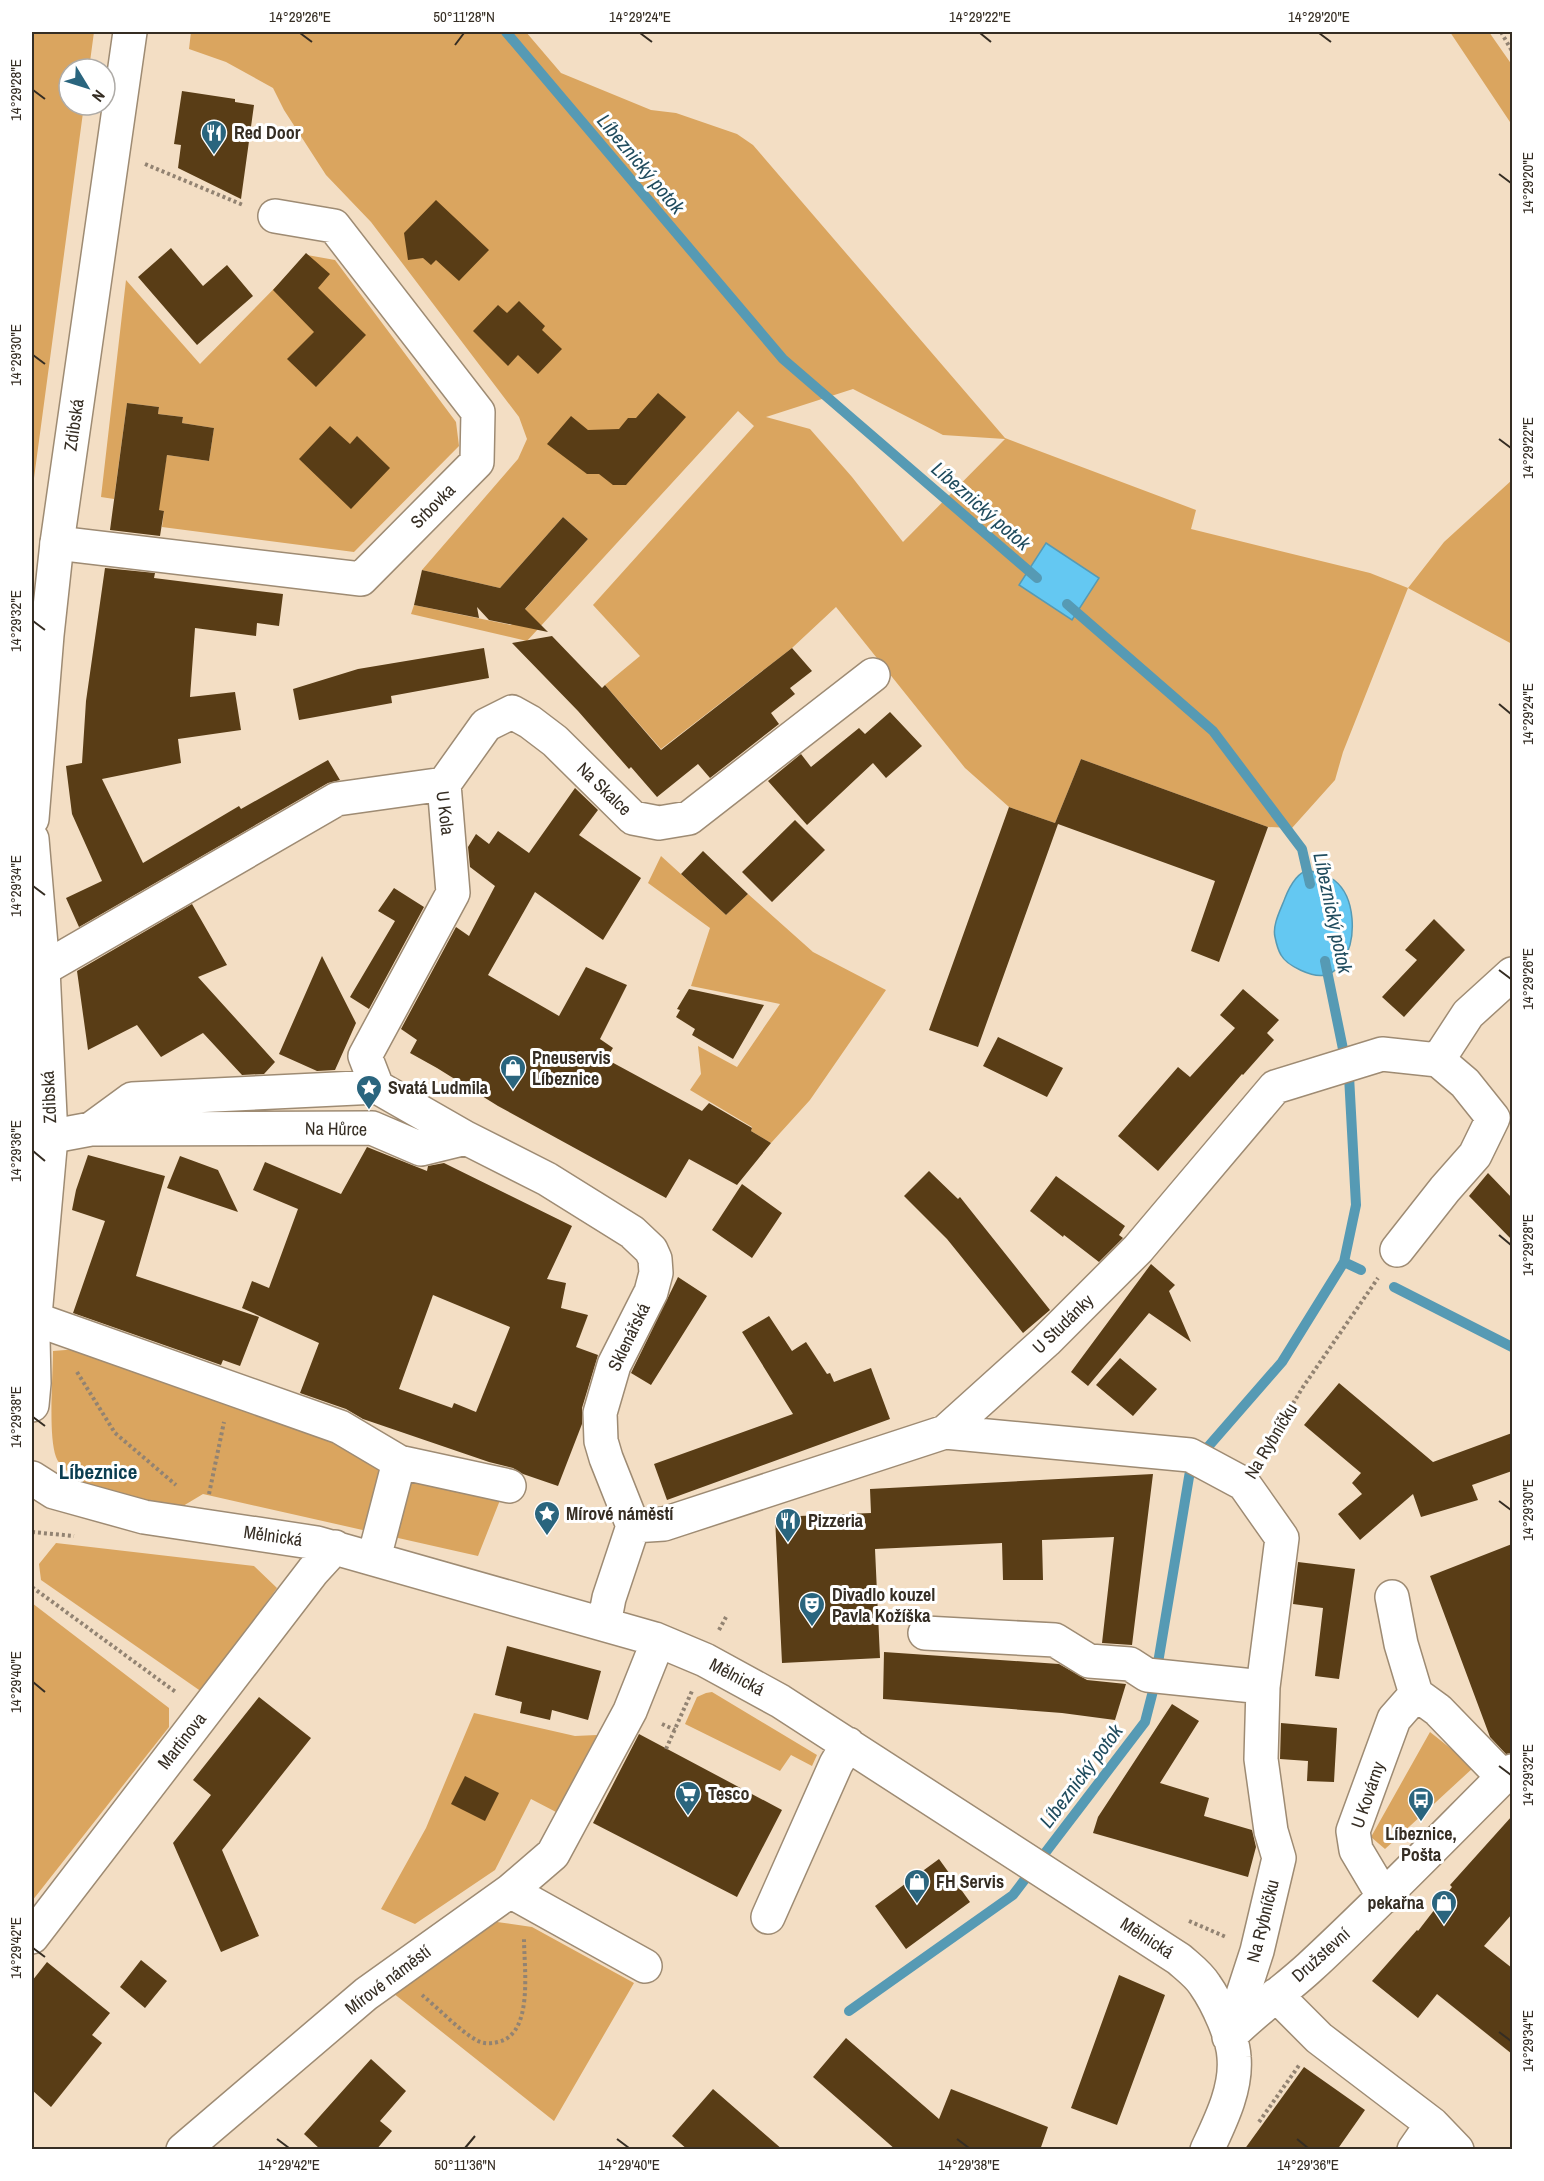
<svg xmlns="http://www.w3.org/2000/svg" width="1544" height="2181" font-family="'Archivo Narrow',sans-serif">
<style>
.green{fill:#daa55f;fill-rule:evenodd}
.water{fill:#64c8f2;stroke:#569ab4;stroke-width:1.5}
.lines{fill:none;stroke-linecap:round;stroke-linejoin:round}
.stream{stroke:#569ab4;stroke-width:10}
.building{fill:#593d16;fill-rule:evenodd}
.minor-casing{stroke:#9e8b73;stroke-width:36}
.major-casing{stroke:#9e8b73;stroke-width:36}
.path{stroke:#928372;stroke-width:4;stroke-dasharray:3 3;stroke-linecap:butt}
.minor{stroke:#fff;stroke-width:33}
.major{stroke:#fff;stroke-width:33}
.ticks{fill:none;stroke:#352d23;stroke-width:2}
.labels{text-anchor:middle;stroke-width:6;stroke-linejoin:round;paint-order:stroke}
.poi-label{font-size:18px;font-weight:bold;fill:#352d23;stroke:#fff;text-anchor:start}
.street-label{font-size:18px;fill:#352d23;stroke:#fff}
.water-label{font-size:20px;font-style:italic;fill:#204c5e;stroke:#fff}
.quarter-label{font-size:21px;font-weight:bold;fill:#0b3d50;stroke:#fff}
.neatline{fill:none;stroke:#352d23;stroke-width:2}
.ticks-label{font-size:15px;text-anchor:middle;fill:#352d23}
</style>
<rect width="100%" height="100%" fill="#f3dec4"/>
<path class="green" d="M32 32H94L89 69H69V105H84L32 493Z
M191 32H526L561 73 651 110 676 113 737 134 753 145 1005 438 1196 510 1191 529 1370 573 1408 588 1444 542 1512 480V644L1408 588 1343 752 1335 780 1292 828 1268 827 1081 759 1055 823 1009 807 965 768 836 607 792 648 661 749 605 685 640 656 593 605 754 426 738 411 527 641 411 614 414 605 511 625 588 539 563 517 500 588 422 570 518 459 527 439 519 417 371 222 326 175 284 110 273 88 226 62 189 49ZM853 389 943 435 1005 439 903 542 852 477 810 429 766 417Z
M1450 32H1489L1512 65V125Z
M307 255 335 260 456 422 459 446 354 552 162 527 164 511 157 510 167 455 209 461 214 428 182 423 183 417 158 414 159 407 127 403 114 499 101 497 126 280 200 364Z
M661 856 726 915 748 894 813 952 886 990 810 1100 771 1143 751 1131 752 1127 690 1090 701 1074 698 1046 737 1067 780 1004 691 986 710 928 648 883Z
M78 1349 504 1490 478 1556 203 1494 178 1509C158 1506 134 1504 115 1497 98 1491 62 1474 56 1457 48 1435 53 1377 53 1351Z
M56 1543 254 1566 277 1588 202 1692 41 1580 39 1564Z
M32 1603 169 1708V1727L32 1901Z
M712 1692 817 1755 812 1766 791 1755 780 1771 685 1724 697 1697 706 1693Z
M474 1713 575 1736 597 1735 556 1812 531 1799 495 1870 415 1924 381 1909 426 1828Z
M1430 1732 1474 1767 1385 1849 1371 1837Z
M497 1922 532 1927 634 1983 554 2121 393 1993Z"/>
<path class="water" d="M1046 543 1099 578 1072 620 1019 585Z
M1308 870C1316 873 1327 875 1334 880 1356 897 1357 939 1343 961 1340 967 1332 974 1325 975 1313 978 1287 966 1281 955 1278 950 1276 942 1275 937 1272 925 1281 909 1285 898 1289 888 1297 873 1308 870Z"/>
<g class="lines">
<path class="stream" d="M506 32 783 359 1037 578
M1067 604 1213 731 1302 849 1310 884
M1325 961 1343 1049
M1344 1262 1361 1270
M1394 1287 1512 1347
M1207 1448 1282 1362 1344 1262 1356 1205 1349 1076
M849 2011 1013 1895 1145 1722 1154 1687 1190 1471"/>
</g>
<path class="building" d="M182 91 235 99V102L254 105 241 199 178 168 181 145 174 144Z
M436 200 489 250 459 281 436 260 431 265 423 258 408 260 404 233Z
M171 248 203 286 227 265 253 296 197 345 138 277Z
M306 253 330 274 318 288 366 335 316 387 287 359 314 332 273 290Z
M519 301 545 326 542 330 562 349 538 374 518 355 508 366 473 331 498 305 507 313Z
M658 393 686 417 626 485H613L599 474H587L547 444 571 416 588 430 619 429 628 418H636Z
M127 403 159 407 158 414 183 417 182 423 214 428 209 461 167 455 159 510 164 511 160 536 110 530Z
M330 426 350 444 357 436 390 468 351 509 299 459Z
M563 517 588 539 525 609 548 632 489 620 477 607 479 618 414 605 422 570 500 588Z
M105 568 155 573 154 578 283 594 279 626 257 623 256 636 195 628 190 697 235 692 241 730 178 739 181 763 102 779 143 863 239 806 241 809 328 760 340 780 328 783 79 927 66 898 102 881 72 814 66 766 82 763 86 701Z
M552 636 602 688 605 685 661 750 792 648 812 671 790 688 795 694 771 713 779 724 710 778 698 764 657 797 631 767 629 769 578 711 512 643Z
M484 648 489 678 391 696 392 703 299 720 293 689 358 669Z
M890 712 922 746 886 778 873 763 807 825 768 781 801 754 811 767 859 728 865 734Z
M1081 759 1268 827 1219 962 1191 951 1215 881 1058 824 978 1047 929 1030 1009 807 1055 823Z
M575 788 598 810 579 835 641 878 603 940 535 892 488 975 559 1016 586 967 627 985 600 1039 613 1048 606 1059 702 1111 709 1103 752 1128 751 1131 771 1143 737 1185 689 1159 666 1198 498 1106 437 1068 410 1053 417 1040 401 1029 456 927 469 936 495 886 470 867 468 847 476 834 489 844 498 831 529 853Z
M795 820 825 850 772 902 742 872Z
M703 851 748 894 726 915 681 874Z
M394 888 424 907 369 1009 350 997 395 921 378 911Z
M192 904 227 965 198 977 275 1062 264 1074 242 1075 203 1033 161 1057 137 1025 88 1050 77 971Z
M1434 919 1465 950 1404 1017 1382 997 1417 960 1405 950Z
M322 956 356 1023 335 1070 317 1071 279 1054Z
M689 989 764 1005 733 1059 692 1035 695 1029 676 1017 680 1010 677 1009Z
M1243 989 1279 1020 1267 1033 1274 1040 1243 1075 1242 1074 1158 1171 1118 1136 1178 1067 1190 1077 1235 1028 1220 1015Z
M998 1037 1063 1068 1047 1097 983 1066Z
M367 1147 427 1171 428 1166 444 1163 572 1226 547 1279 566 1283 561 1308 588 1315 576 1347 598 1355 582 1408V1424L558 1486 523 1474 513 1468 489 1462 363 1419 346 1409 300 1393 319 1343 242 1308 252 1281 269 1288 298 1209 253 1190 265 1162 341 1194ZM433 1295 510 1327 476 1412 454 1403 452 1408 399 1389Z
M88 1155 165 1176 136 1276 259 1317 240 1366 223 1360 221 1365 73 1313 105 1221 72 1210 76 1190Z
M180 1156 218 1170 238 1212 167 1188Z
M929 1171 958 1199 960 1197 1050 1310 1023 1333 947 1239 904 1196Z
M1488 1173 1512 1198V1240L1469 1196Z
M1056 1176 1125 1226 1119 1235 1123 1238 1099 1262 1064 1235 1063 1237 1030 1211Z
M742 1184 782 1213 752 1258 712 1230Z
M1151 1264 1175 1285 1169 1291 1191 1342 1149 1313 1088 1386 1071 1372Z
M678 1277 707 1296 651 1385 631 1373Z
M769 1316 792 1351 806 1342 827 1374 830 1373 834 1382 871 1368 890 1419 667 1500 654 1464 793 1414 742 1332Z
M1120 1358 1157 1389 1133 1416 1096 1385Z
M1339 1383 1433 1462 1512 1433V1471L1472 1485 1478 1500 1421 1517 1413 1494 1360 1540 1338 1514 1362 1494 1352 1483 1361 1473 1304 1425Z
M1153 1474 1132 1645 1102 1643 1114 1537 1042 1540 1043 1580H1003L1002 1543 875 1549 880 1658 782 1663 775 1517 871 1513 870 1489Z
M1512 1544V1753L1506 1754 1490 1737 1430 1576Z
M1298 1562 1355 1569 1339 1679 1315 1676 1323 1608 1293 1604Z
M507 1646 601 1671 588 1720 552 1710 550 1720 520 1713 522 1702 495 1695Z
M884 1652 1059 1664 1087 1680 1126 1684 1115 1720 1062 1713 883 1699Z
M259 1697 311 1738 222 1850 259 1936 221 1952 173 1843 211 1795 193 1780Z
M1172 1704 1199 1721 1160 1783 1209 1798 1204 1816 1252 1830 1256 1847 1248 1877 1093 1833 1098 1817Z
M1281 1723 1337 1728 1334 1782 1307 1781 1308 1761 1280 1759Z
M639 1734 782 1810 737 1897 593 1823Z
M465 1776 499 1793 485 1821 451 1804Z
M1512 1816V1914L1484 1946 1512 1968V2054L1437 1994 1418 2018 1372 1981 1417 1930 1418 1931 1452 1887 1450 1885Z
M939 1859 970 1902 906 1949 875 1906Z
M141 1960 167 1981 145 2008 120 1987Z
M47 1962 110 2013 92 2035 102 2043 51 2107 32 2090V1981Z
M1119 1975 1165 1995 1117 2125 1071 2108Z
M846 2038 939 2119 951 2089 1048 2127 1040 2150H896L813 2077Z
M371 2059 406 2091 380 2121 392 2131 376 2150H321L304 2134Z
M1304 2067 1365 2110 1337 2150H1244Z
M713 2089 783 2150H688L672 2136Z"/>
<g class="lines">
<defs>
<path id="minor" d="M57 543 361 579 477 462 478 412 334 226 275 216
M444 784 486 725 512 712 530 722 555 741 633 818 659 823 689 818 873 675
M444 784 453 893 365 1056 377 1087 466 1138
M43 969 337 799 444 784
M1438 1060 1468 1014 1512 974
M91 1129 132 1099 377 1087
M32 1140 91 1129 372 1128 421 1149 466 1138 547 1179 632 1232 651 1250 655 1259 656 1273 651 1292 614 1365 600 1413 601 1441 606 1458 633 1526
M1397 1250 1445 1189 1475 1155 1493 1118 1465 1083 1438 1060
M32 1318 340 1427 399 1462 509 1486
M945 1432 1190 1455 1244 1484 1282 1538 1263 1687 1261 1759 1271 1831 1279 1858 1257 1951 1229 2037
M32 1478 54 1492 144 1517 317 1543 655 1639 705 1660 780 1701 1179 1959C1188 1967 1199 1975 1205 1985 1217 2002 1233 2037 1234 2057 1237 2089 1220 2122 1207 2150
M633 1526 664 1524 945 1432 1046 1341 1138 1249 1275 1087 1382 1054 1438 1060
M374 1558 399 1462
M604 1624 609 1598 633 1526
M925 1633 1055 1640 1089 1661 1130 1664 1147 1675 1263 1687
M1416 1694 1438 1710 1503 1777
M510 1891 645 1966
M1384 1897 1356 1850 1353 1831 1394 1719 1416 1694 1401 1644 1392 1597
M768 1917 836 1764 848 1744
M32 1937 313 1571 335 1547
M1276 1995 1319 2038 1432 2124 1457 2150
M1230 2036C1254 2011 1284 1991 1310 1967 1376 1906 1439 1841 1503 1777L1512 1771
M183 2150 366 1994 510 1891 553 1854 630 1711 652 1656 655 1639
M1414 2150 1432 2124"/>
<path id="major" d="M32 819 47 635 57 543 130 32
M32 839 43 969 51 1137 33 1338 34 1383 32 1405"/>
</defs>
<use href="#minor" class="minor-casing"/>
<use href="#major" class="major-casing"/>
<path class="path" d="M1501 32 1512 51
M145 164 243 205
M77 1372 115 1433 176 1485
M1262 1455 1303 1387 1378 1278
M209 1494 224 1422
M32 1532 74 1536
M32 1587 177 1693
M719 1630 726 1617
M662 1724 675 1730
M666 1749 692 1691
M1189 1921 1226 1937
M422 1995C438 2008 459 2030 476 2040 483 2044 490 2044 498 2042 534 2034 524 1968 524 1939
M1259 2122 1300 2064"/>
<use href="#minor" class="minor"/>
<use href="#major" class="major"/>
</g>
<path class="ticks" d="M300 33 312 42M640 33 652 42M980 33 991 42M1319 33 1331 42M455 45 464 33M33 90 45 99M1499 174 1511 183M33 355 45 364M1499 439 1511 448M33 621 45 630M1499 704 1511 714M33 886 45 895M1499 970 1511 979M33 1151 45 1161M1499 1235 1511 1245M33 1417 45 1426M1499 1501 1511 1510M33 1682 45 1692M1499 1766 1511 1775M33 1948 45 1957M1499 2032 1511 2041M277 2139 289 2148M617 2139 629 2148M957 2139 969 2148M1297 2139 1308 2148M465 2148 475 2136"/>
<defs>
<symbol id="restaurant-pin" viewBox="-11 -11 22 30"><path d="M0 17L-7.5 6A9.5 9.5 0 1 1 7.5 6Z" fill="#2a657e" stroke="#fff"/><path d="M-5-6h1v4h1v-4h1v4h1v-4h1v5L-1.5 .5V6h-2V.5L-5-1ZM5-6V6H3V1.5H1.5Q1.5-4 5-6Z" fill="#fff"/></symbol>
<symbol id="shop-pin" viewBox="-11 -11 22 30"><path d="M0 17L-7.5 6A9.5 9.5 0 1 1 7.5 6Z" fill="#2a657e" stroke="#fff"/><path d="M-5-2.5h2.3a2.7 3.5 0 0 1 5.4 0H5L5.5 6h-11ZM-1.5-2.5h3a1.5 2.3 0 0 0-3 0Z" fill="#fff"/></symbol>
<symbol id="sight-pin" viewBox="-11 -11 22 30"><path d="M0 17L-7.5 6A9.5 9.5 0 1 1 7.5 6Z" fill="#2a657e" stroke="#fff"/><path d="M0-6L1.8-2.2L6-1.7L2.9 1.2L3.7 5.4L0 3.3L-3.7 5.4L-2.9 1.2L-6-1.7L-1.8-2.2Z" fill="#fff"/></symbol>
<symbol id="theatre-pin" viewBox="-11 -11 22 30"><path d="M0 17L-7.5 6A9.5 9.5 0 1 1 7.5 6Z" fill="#2a657e" stroke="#fff"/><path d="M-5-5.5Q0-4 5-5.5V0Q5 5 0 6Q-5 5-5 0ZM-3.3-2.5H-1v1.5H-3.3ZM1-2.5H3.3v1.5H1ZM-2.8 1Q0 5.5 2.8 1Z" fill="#fff"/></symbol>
<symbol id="supermarket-pin" viewBox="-11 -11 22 30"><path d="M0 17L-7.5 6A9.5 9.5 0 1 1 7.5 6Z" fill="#2a657e" stroke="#fff"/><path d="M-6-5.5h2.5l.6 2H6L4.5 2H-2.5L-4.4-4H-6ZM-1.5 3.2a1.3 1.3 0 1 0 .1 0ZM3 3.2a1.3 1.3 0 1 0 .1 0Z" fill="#fff"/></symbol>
<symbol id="bus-pin" viewBox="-11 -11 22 30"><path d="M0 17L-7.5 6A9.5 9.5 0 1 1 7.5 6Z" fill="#2a657e" stroke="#fff"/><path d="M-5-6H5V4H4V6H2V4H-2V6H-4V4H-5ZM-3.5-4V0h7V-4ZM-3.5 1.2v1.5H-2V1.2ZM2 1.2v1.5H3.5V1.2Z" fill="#fff"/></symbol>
</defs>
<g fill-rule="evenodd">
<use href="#restaurant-pin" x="199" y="118" width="30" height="40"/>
<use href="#shop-pin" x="498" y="1053" width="30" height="40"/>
<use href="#sight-pin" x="354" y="1073" width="30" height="40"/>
<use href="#sight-pin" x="532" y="1499" width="30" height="40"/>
<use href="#restaurant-pin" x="773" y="1506" width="30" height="40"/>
<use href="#theatre-pin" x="797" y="1590" width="30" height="40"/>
<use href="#supermarket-pin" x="673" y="1779" width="30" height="40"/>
<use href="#bus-pin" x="1406" y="1785" width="30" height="40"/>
<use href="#shop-pin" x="902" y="1867" width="30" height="40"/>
<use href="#shop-pin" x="1429" y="1888" width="30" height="40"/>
</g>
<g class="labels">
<g class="poi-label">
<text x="234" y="139">Red Door</text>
<text x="532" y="1064">Pneuservis<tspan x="532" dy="21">Líbeznice</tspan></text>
<text x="388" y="1094">Svatá Ludmila</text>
<text x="566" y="1520">Mírové náměstí</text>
<text x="808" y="1527">Pizzeria</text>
<text x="832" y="1601">Divadlo kouzel<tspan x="832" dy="21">Pavla Kožíška</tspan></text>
<text x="708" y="1800">Tesco</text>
<text x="1421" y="1840" text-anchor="middle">Líbeznice,<tspan x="1421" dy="21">Pošta</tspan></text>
<text x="936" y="1888">FH Servis</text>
<text x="1424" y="1909" text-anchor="end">pekařna</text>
</g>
<g class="street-label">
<text transform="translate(74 425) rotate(-82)" y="6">Zdibská</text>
<text transform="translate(433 506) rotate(-45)" y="6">Srbovka</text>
<text transform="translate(604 789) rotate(44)" y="6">Na Skalce</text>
<text transform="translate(445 813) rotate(83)" y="6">U Kola</text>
<text transform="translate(49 1097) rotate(-93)" y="6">Zdibská</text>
<text transform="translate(336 1129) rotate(1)" y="6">Na Hůrce</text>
<text transform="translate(1063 1324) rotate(-44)" y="6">U Studánky</text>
<text transform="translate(629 1337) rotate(-64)" y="6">Sklenářská</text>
<text transform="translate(1271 1441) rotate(-59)" y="6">Na Rybníčku</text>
<text transform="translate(273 1536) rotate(8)" y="6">Mělnická</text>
<text transform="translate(737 1677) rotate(28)" y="6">Mělnická</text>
<text transform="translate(182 1741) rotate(-52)" y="6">Martinova</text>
<text transform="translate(1368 1795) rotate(-71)" y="6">U Kovárny</text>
<text transform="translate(1263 1921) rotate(-76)" y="6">Na Rybníčku</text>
<text transform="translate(1147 1938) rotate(33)" y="6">Mělnická</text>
<text transform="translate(1321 1955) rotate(-42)" y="6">Družstevní</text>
<text transform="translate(388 1980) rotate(-37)" y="6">Mírové náměstí</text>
</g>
<g class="water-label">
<text transform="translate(641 164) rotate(50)" y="7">Líbeznický potok</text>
<text transform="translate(981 506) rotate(41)" y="7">Líbeznický potok</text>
<text transform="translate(1333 913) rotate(78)" y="7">Líbeznický potok</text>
<text transform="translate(1081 1776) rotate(-53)" y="7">Líbeznický potok</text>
</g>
<g class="quarter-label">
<text x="98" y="1479">Líbeznice</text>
</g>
</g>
<rect width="1544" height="2181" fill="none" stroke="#ffffff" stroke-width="66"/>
<g transform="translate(87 87) rotate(128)"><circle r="28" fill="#ffffff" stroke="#aeaba7" stroke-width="1.5"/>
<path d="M0-4.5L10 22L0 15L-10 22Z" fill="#2a657e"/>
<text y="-9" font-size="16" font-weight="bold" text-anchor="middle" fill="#352d23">N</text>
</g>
<rect x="33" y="33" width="1478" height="2115" class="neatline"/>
<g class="ticks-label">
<text x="300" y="22">14°29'26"E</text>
<text x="464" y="22">50°11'28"N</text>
<text x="640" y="22">14°29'24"E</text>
<text x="980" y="22">14°29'22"E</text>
<text x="1319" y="22">14°29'20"E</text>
<text transform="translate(16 90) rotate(-90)" y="5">14°29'28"E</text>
<text transform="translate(1528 183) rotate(-90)" y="5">14°29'20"E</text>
<text transform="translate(16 355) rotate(-90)" y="5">14°29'30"E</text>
<text transform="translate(1528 448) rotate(-90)" y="5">14°29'22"E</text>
<text transform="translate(16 621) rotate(-90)" y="5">14°29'32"E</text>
<text transform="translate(1528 714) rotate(-90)" y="5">14°29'24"E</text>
<text transform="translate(16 886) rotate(-90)" y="5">14°29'34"E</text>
<text transform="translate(1528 979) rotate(-90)" y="5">14°29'26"E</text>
<text transform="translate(16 1151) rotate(-90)" y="5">14°29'36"E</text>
<text transform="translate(1528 1245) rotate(-90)" y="5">14°29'28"E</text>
<text transform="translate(16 1417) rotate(-90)" y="5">14°29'38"E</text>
<text transform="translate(1528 1510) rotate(-90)" y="5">14°29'30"E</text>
<text transform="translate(16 1682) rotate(-90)" y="5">14°29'40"E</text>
<text transform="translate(1528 1775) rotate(-90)" y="5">14°29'32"E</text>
<text transform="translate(16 1948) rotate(-90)" y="5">14°29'42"E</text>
<text transform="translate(1528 2041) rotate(-90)" y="5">14°29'34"E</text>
<text x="289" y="2170">14°29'42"E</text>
<text x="465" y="2170">50°11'36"N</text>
<text x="629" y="2170">14°29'40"E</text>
<text x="969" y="2170">14°29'38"E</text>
<text x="1308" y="2170">14°29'36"E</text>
</g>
</svg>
